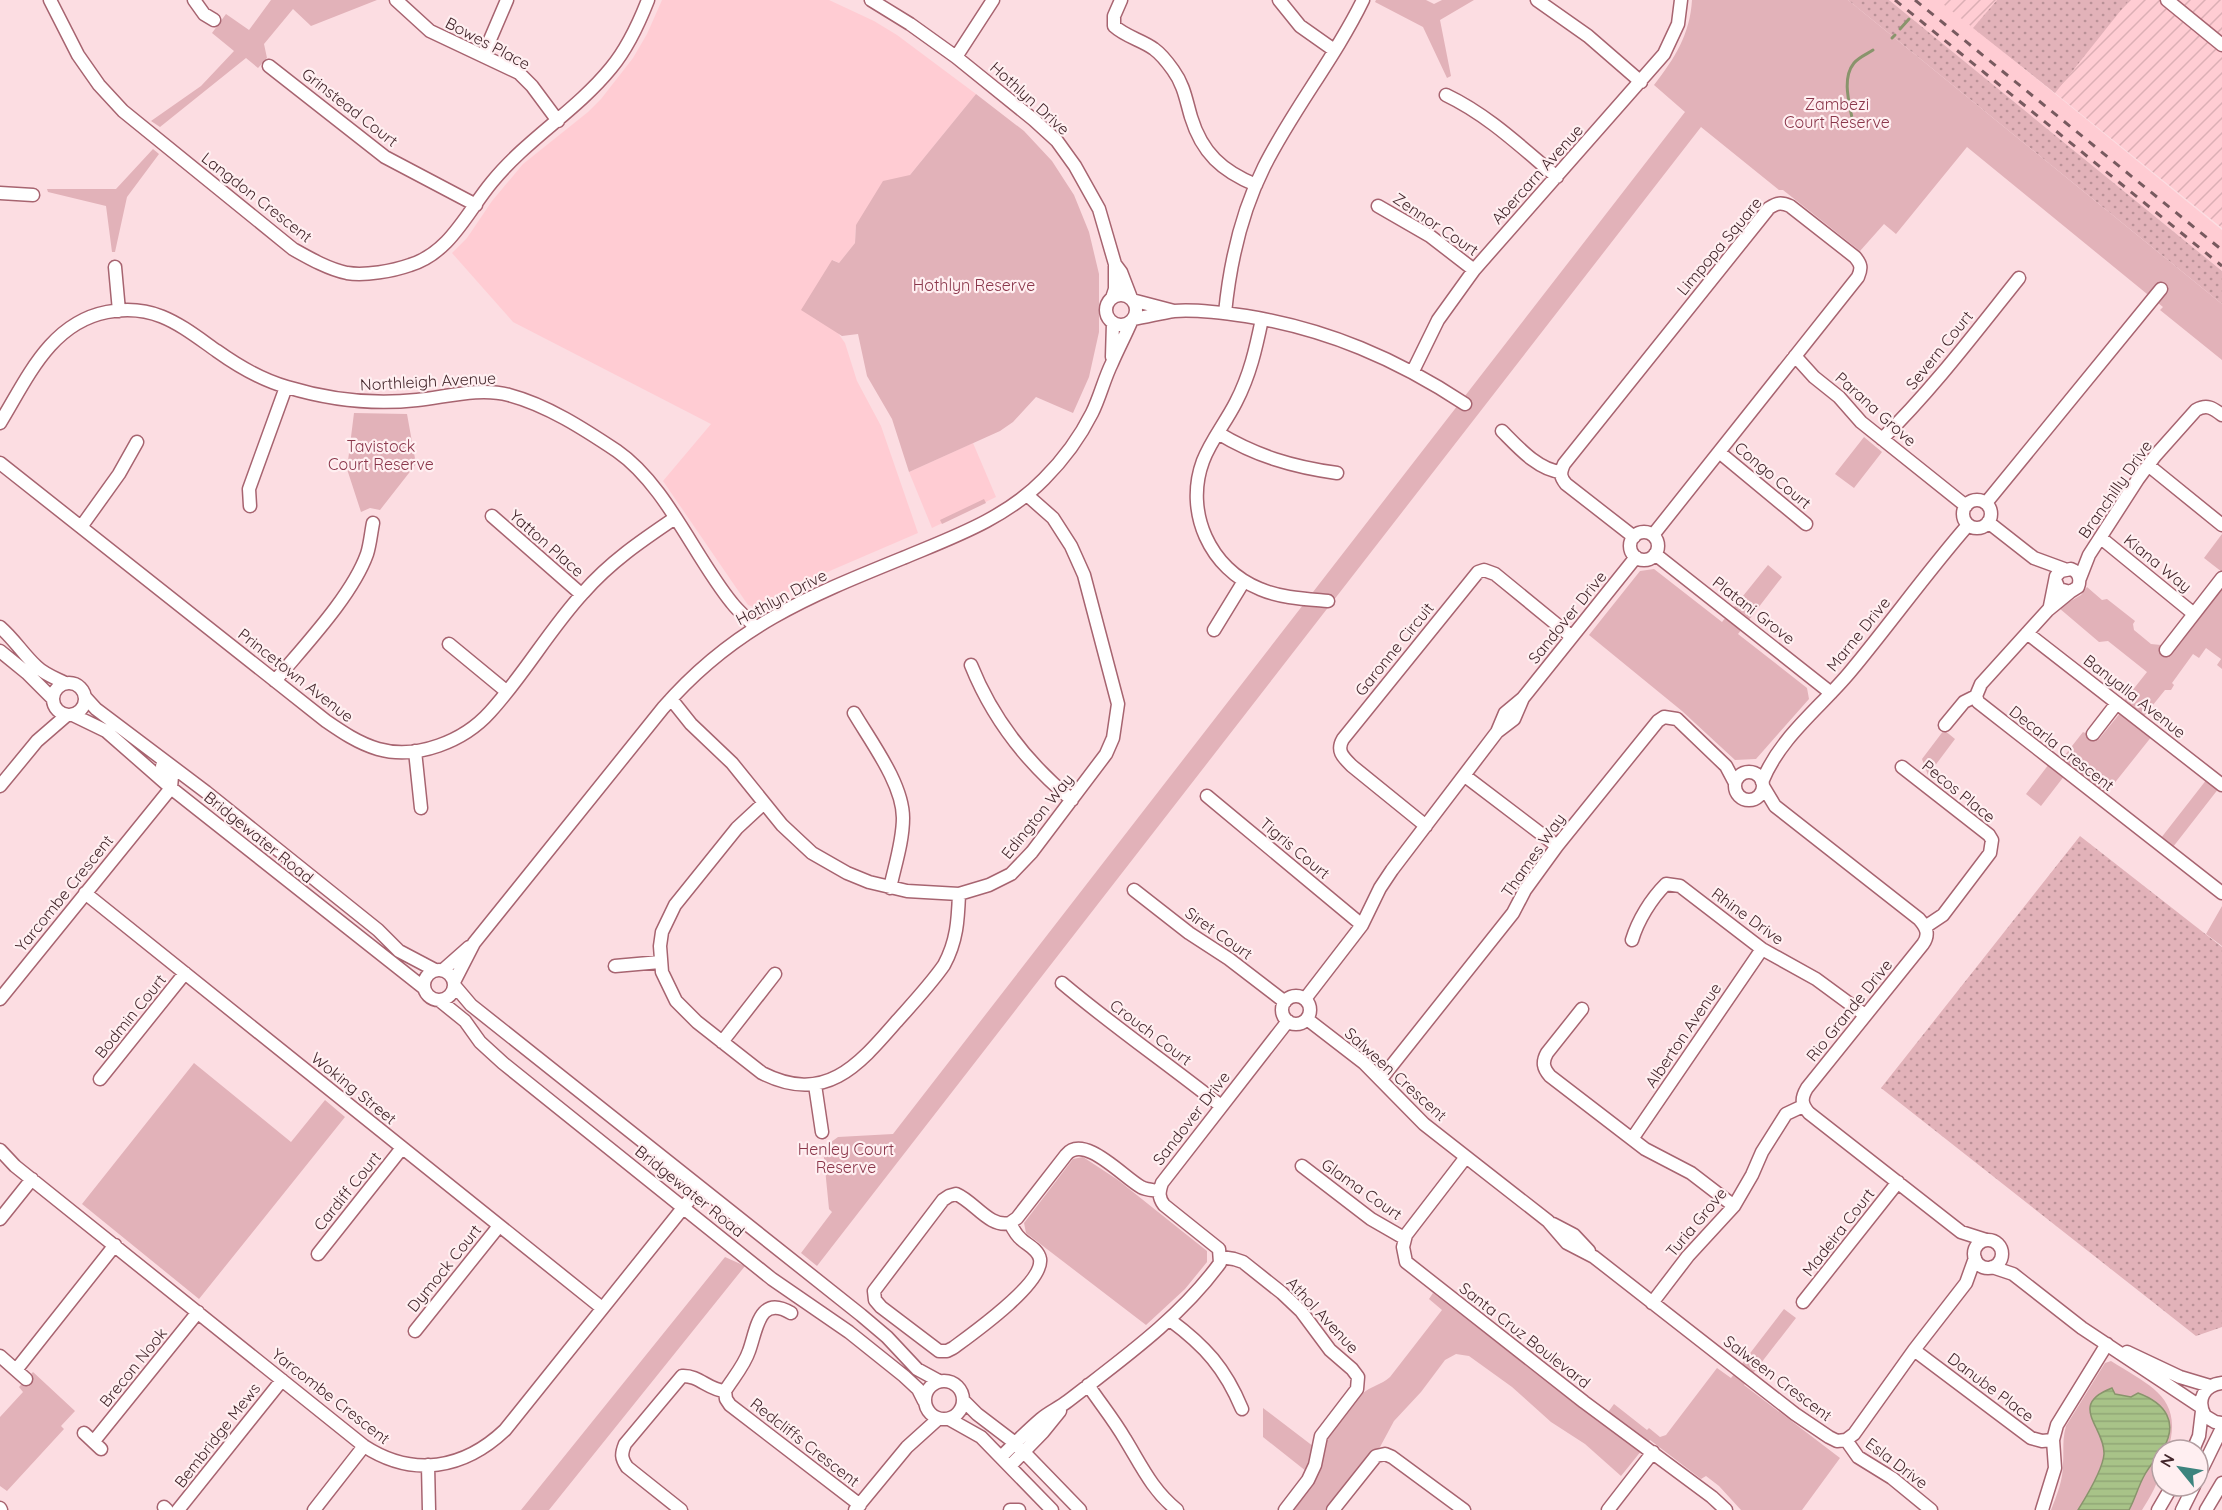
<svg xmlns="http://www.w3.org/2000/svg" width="2222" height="1510" font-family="Quicksand,sans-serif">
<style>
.built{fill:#ffccd3}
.industrial{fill:url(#industrial-furrows)}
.grass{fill:url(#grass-dots)}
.green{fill:#e2b2b9}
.water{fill:url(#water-rules);stroke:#89946c;stroke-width:1.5}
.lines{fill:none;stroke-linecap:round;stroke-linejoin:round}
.stream{stroke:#89946c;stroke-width:3}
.minor-casing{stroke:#a76470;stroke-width:15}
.minor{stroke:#fff;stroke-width:12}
.rail{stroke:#785a5f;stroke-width:3;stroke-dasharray:8 8;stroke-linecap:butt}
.labels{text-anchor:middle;stroke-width:4.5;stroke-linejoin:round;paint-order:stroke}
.street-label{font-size:16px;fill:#42252a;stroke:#ffeff1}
.park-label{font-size:16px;fill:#8a364a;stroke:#ffeff1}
</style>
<defs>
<pattern id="industrial-furrows" width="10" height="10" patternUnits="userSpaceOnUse" patternTransform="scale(1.5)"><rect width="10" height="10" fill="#ffccd3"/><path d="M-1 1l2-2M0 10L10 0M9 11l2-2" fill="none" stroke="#dcafb5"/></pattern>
<pattern id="grass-dots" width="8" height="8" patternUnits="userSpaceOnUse" patternTransform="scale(1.5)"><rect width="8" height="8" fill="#e2b2b9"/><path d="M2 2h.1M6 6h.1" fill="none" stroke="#b99197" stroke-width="1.8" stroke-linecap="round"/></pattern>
<pattern id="water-rules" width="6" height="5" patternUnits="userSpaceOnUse" patternTransform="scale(1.5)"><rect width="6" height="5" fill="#a8c388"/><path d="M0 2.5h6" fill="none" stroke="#92a776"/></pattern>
</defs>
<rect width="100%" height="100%" fill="#fcdde2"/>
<path class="built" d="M662 0H829L874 21 897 35 976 94 910 175 856 225 855 243 839 263 833 260 838 333 845 343 857 381 881 426 918 533 832 570 757 608 748 605 663 481 711 424 513 322 452 253 467 238 492 201 523 164 588 112 601 99 633 58 647 34Z
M1889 0H1940L2222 230V271Z
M973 443 996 497 932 528 909 472Z"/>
<path class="industrial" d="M1938 0H2222V228L2055 93Z"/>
<path class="grass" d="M1848 0H1889L2222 271V304Z
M1997 0H2129L2055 93 1973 28Z
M2080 836 2222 947V1327L2196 1336 1881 1088Z"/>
<path class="green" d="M271 0H377L311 26 293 9 264 44 267 58 258 68 246 58 160 127 151 121 201 86 234 51 212 33 226 14 249 30Z
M1376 0H1426L1434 4 1442 0H1474L1440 20 1451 76 1447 78 1423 27 1375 2Z
M1692 0H1848L2222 304V360L2160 310 2163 307 1967 147 1896 234 1884 224 1860 251 1783 190H1779L1701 127 817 1266 801 1253 832 1212 829 1209 823 1148 838 1137 893 1134 1685 112 1654 85C1675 58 1690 34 1692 0Z
M976 94 1024 131 1052 161 1074 195 1089 232 1099 274V332L1089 377 1073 413 1036 397 1013 422 1000 431 909 472 892 419 867 376 858 334 842 336 801 310 832 260 839 263 855 243 856 225 883 181 910 175Z
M153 149 159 154 127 197 115 252H112L106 206 48 192 47 189H116Z
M354 413 407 414 416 464 380 510 370 508 361 512 347 469Z
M1864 437 1882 452 1854 488 1835 474Z
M984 499 986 503 942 524 940 520Z
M2222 534V572L2204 558Z
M1768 565 1782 577 1738 634 1807 688 1809 699 1756 759 1735 760 1682 711 1589 635 1640 571 1654 569 1722 622Z
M2222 585V669L2217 665 2221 659 2206 648 2199 658 2193 654 2172 683 2174 685 2171 690H2165L2144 716 2124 701 2147 672 2108 641 2099 642 2059 608 2081 595 2087 587 2102 600 2107 599 2135 621 2133 624 2134 630 2151 644 2161 645 2170 653Z
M2121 712 2152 736 2105 795 2061 760 2083 732 2099 739Z
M1944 730 1955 739 1928 775 1922 759Z
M2049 764 2065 775 2041 806 2026 794Z
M2207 779 2219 788 2173 847 2161 838Z
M2222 906V946L2206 934Z
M194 1063 291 1142 325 1100 345 1117 199 1299 82 1204Z
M1083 1157 1118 1180 1207 1251V1262L1185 1289 1146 1325 1026 1233 1024 1223 1073 1159Z
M725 1257 745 1266 549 1510H521Z
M1433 1293 1600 1423 1614 1404 1647 1430 1649 1428 1660 1437 1666 1435 1717 1368 1731 1378 1784 1309 1796 1318 1744 1385 1840 1458 1802 1510H1741L1719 1486 1706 1476 1701 1479 1650 1440 1621 1476 1585 1444 1551 1422 1512 1387 1469 1356 1456 1354 1445 1360 1421 1392 1394 1421 1380 1447 1370 1453 1325 1510H1292L1316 1479 1263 1437V1408L1322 1453C1326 1437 1349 1404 1362 1394 1371 1386 1381 1385 1390 1377L1442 1310 1429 1299Z
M2111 1361C2150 1386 2184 1397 2168 1450H2162C2162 1476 2156 1488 2142 1510H2051C2057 1495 2063 1480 2063 1464 2064 1451 2062 1439 2066 1426L2105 1363Z
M33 1372 75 1411 61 1426 64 1429 7 1491 0 1486V1417L23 1392 19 1387Z"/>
<path class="water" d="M2112 1388 2115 1394 2131 1397 2138 1393C2165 1403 2179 1422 2163 1449 2157 1458 2149 1466 2144 1476 2138 1487 2135 1499 2129 1510H2078C2086 1497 2103 1470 2104 1454 2105 1427 2067 1405 2112 1388Z"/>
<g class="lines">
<path class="stream" d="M1900 29 1909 19
M1892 38 1895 35
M1853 123C1850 105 1841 79 1854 63 1859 57 1867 54 1873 50"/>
<defs>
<path id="minor" d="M50 0 78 55 99 85 123 111 293 249C309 258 328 269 347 273 365 276 393 271 410 265 450 253 467 212 492 182 527 139 576 111 611 68 626 50 639 23 648 0
M194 0 204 14 214 20
M396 0 430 31 519 73 532 86 558 121
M871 0 910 24 956 57 1034 120 1057 141 1075 166 1099 209 1115 264 1121 272 1131 298
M1121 0 1114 16V26C1126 37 1142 40 1154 49 1161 54 1168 63 1173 70 1184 85 1186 100 1191 117 1202 153 1222 171 1256 185
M1279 0 1300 26 1334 50
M1537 0 1588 36 1641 82
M2167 0 2222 45
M483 56 507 0
M956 57 993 0
M269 66 385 157 476 205
M1446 95C1488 115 1521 147 1557 177
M0 193 33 195
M1378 206 1430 236 1474 270
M115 267 119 311
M1106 310a15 15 0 1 1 30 0a15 15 0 1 1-30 0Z
M1112 298 1115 289V264
M1132 300 1174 311
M1225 313C1230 262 1241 213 1264 167 1293 109 1335 58 1363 0
M1133 319C1146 317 1161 313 1174 311 1195 309 1225 313 1246 316 1327 329 1397 359 1465 404
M1262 319C1256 348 1250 375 1236 402 1226 422 1211 440 1203 461 1184 512 1210 569 1260 589 1281 598 1305 599 1328 601
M1795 356 1814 377 1839 397 1861 422 1966 506
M1112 357 1113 323
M1413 371 1438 320 1474 270 1664 54 1678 24 1681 0
M0 423C27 379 50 323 107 312 155 303 180 325 217 351 238 366 262 380 287 387 330 400 372 405 417 400 446 397 480 387 509 395 547 405 584 429 617 451 666 485 695 558 732 603 739 612 748 619 755 627
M1502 431C1518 447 1538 470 1561 472
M1218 433C1256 456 1293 467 1337 473
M1882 439C1932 390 1975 333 2019 278
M1719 452 1806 524
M0 463 326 721C342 732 358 743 378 749 417 760 464 741 490 712 524 675 549 630 583 593 610 562 641 541 675 518
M2148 465 2222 525
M1963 514a14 14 0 1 1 28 0a14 14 0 1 1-28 0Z
M1986 503 2161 289
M250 506 249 489 286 387
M492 516 581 594
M1988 522 2034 558 2064 569
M81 527 119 474 137 442
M1630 546a14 14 0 1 1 28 0a14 14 0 1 1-28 0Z
M1634 537 1566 484C1560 477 1560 473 1564 464L1769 208C1777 203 1781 202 1790 206L1855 257C1861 264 1862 268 1858 277L1653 535
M2101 538 2194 614
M1655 554 1831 693
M2080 578 2089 555 2138 479 2155 456 2196 410C2207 404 2213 408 2222 415
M2070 592 2048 610 1981 684 1976 696 1978 702 2222 893
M2050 606 2056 576 2061 571 2071 569C2079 572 2081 579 2078 587L2070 592 2059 589 2056 582
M0 627C14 639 23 654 36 666 44 674 55 678 65 683
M1214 630 1244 581
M2027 633 2222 785
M449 644 506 691
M2166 650 2222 578
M0 651 27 673 53 699
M971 665C993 720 1027 763 1072 800
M275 681C304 646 352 596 367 554 370 545 371 533 373 523
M53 699a16 16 0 1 1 32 0a16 16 0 1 1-32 0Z
M86 698 96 709 206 792 378 930 399 951 435 970
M671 699 691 724 732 763 782 825 812 853 847 873 869 882 907 891 959 894 989 885 1011 874 1032 852 1106 754 1113 738 1118 704 1084 575 1071 546 1053 518 1027 495
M854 713C871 742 903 784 903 818 903 841 895 865 890 888
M73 715 106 731 171 788 424 988
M1945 725 1964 702 1976 696
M1497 732 1514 719 1523 698 1636 557
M2093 734 2117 703
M415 751 421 808
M1902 767 1989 835 1992 840 1990 853 1943 915 1925 927
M1735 786a14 14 0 1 1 28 0a14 14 0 1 1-28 0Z
M1465 776 1557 846
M1762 782C1780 737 1820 708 1850 672 1890 624 1927 572 1968 525
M0 786 37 741 67 715
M1763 786 1775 806 1919 919C1926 927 1930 934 1923 944L1807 1088C1801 1098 1801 1104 1809 1113L1961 1232 1986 1240
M1207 796 1362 925
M764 803 737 828 675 905 662 932 660 946 662 972 676 1001 697 1022 762 1073C825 1105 858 1066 897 1021 913 1003 930 985 944 965 957 941 958 920 959 894
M1426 826 1352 766C1343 757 1336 751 1343 739L1478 572 1484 570 1495 574 1572 637
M1134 890 1189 933 1229 959 1285 1002
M85 893 602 1308
M1632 940C1638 920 1651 899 1666 884L1680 886 1762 949 1816 979 1865 1015
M615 966 660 962
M424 985a15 15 0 1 1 30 0a15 15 0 1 1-30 0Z
M443 970 469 947
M454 982 474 943 663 708C733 627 807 597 903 558 953 537 1005 519 1044 479 1063 460 1080 437 1092 413 1100 397 1104 379 1112 363 1118 349 1125 336 1131 322
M1062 983C1113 1026 1168 1064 1221 1106
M454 985 471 1005 861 1315 887 1337 917 1369 939 1381
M1282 1010a14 14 0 1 1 28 0a14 14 0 1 1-28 0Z
M0 999 171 788 172 776 162 766
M1305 999 1362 925 1380 888 1392 870 1497 732 1505 713 1523 698
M439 1000 465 1021 480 1042 503 1063 772 1279 849 1332 904 1376 918 1389 924 1401
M1582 1009 1547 1053C1542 1062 1543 1068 1550 1076L1645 1149 1691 1173 1734 1206
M1307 1019 1364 1063 1424 1124 1548 1221 1567 1243 1594 1257 1795 1414 1829 1437 1837 1441 1846 1440 1854 1434 1914 1350 1966 1283 1975 1258
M722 1042 775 974
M100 1079 185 973
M1381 1079 1513 913 1525 890 1557 846 1658 721 1664 717 1677 719 1726 766 1735 783
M815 1085 822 1132
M1632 1139 1762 949
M0 1150 15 1166 364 1446C413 1478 464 1469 505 1430L699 1188
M1466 1157 1406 1235 1403 1247 1406 1262 1584 1402 1712 1497 1726 1510
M1302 1166 1371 1219 1404 1238
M956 1194C975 1202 989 1228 1010 1223 1013 1229 1016 1235 1021 1239 1027 1245 1038 1249 1040 1259 1044 1283 972 1334 953 1348L947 1351H939L881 1307 875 1300 874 1291 943 1200 949 1196Z
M0 1219 32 1179
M1010 1223 1017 1218 1066 1155C1084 1133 1123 1177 1141 1187 1146 1190 1153 1190 1159 1191
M1553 1224 1574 1235 1589 1251
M1974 1254a14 14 0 1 1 28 0a14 14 0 1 1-28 0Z
M318 1254 402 1148
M1221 1257 1234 1259 1243 1262 1282 1293 1301 1311 1330 1350 1352 1369 1358 1377 1357 1389 1321 1436 1315 1465 1308 1480 1285 1510
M1992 1267 2013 1274 2082 1328 2201 1407
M1803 1302 1898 1182
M1652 1303 1688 1256 1734 1206 1752 1175 1762 1152 1786 1114 1803 1106
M791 1313C759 1294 757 1329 749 1351 744 1366 733 1378 725 1391L726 1399 730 1405 860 1505
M1170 1320C1205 1346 1225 1368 1242 1409
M415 1331 499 1226
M1914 1350 2031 1438 2042 1441 2053 1440
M2127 1352 2180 1377 2210 1386
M0 1356 26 1379
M16 1370 115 1245
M925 1400a19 19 0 1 1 38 0a19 19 0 1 1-38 0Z
M2222 1383C2204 1385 2196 1400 2205 1416L2215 1422 2222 1423
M1088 1385C1100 1403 1114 1420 1125 1439 1141 1465 1152 1490 1177 1510
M963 1400 977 1414 1015 1443 1080 1510
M949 1419 981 1437 1052 1510
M84 1433 101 1449
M1846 1440 1858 1457 1892 1478 1931 1510
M94 1441 198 1312
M2193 1450 2199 1436 2202 1411
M1001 1457C1014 1444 1027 1431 1041 1419 1049 1412 1059 1408 1068 1401 1122 1359 1179 1319 1220 1263L1219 1249 1164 1205C1158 1197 1159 1192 1162 1183L1288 1021
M428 1465 429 1510
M1010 1466 1043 1432 1060 1411
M2198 1477 2222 1428
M164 1507 167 1510
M0 1508 1 1510
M178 1510 282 1380
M314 1510 364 1446
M681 1510 627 1467C621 1458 621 1454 625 1444L682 1376C699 1375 708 1390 725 1391
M855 1510 907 1447 938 1419
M1010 1510H1019
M1333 1510 1376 1456 1385 1454 1392 1457 1464 1510
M1608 1510 1653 1452
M2042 1510 2055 1468 2053 1440 2057 1425 2107 1344
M2158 1510 2172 1486
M2182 1510 2194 1486
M2206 1510 2222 1483"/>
</defs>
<use href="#minor" class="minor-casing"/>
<use href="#minor" class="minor"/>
<path class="rail" d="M1895 0 2222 266
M1915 0 2222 250"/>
</g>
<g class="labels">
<g class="street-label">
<text transform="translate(488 43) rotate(28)" y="6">Bowes Place</text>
<text transform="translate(1030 98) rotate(42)" y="6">Hothlyn Drive</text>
<text transform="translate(350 107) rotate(38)" y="6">Grinstead Court</text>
<text transform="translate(1537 174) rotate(-48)" y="6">Abercarn Avenue</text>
<text transform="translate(257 197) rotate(38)" y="6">Langdon Crescent</text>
<text transform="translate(1436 224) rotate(34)" y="6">Zennor Court</text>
<text transform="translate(1719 246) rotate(-50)" y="6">Limpopa Square</text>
<text transform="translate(1939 350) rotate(-51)" y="6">Severn Court</text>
<text transform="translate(428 381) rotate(-3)" y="6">Northleigh Avenue</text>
<text transform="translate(1876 409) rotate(42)" y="6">Parana Grove</text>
<text transform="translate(1773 475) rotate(40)" y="6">Congo Court</text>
<text transform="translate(2115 489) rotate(-55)" y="6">Branchilly Drive</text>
<text transform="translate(547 543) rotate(41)" y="6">Yatton Place</text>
<text transform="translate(2158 563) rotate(39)" y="6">Kiana Way</text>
<text transform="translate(781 597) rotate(-28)" y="6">Hothlyn Drive</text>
<text transform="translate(1754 610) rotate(38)" y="6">Platani Grove</text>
<text transform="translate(1567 617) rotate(-51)" y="6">Sandover Drive</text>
<text transform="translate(1858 634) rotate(-51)" y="6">Marne Drive</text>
<text transform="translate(1394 649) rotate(-51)" y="6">Garonne Circuit</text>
<text transform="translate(296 675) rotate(38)" y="6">Princetown Avenue</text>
<text transform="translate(2135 696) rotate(38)" y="6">Banyalla Avenue</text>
<text transform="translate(2062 748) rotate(38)" y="6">Decarla Crescent</text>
<text transform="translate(1959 791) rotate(39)" y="6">Pecos Place</text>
<text transform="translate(1037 816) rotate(-51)" y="6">Edington Way</text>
<text transform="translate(259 837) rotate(39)" y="6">Bridgewater Road</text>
<text transform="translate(1295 848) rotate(40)" y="6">Tigris Court</text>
<text transform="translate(1533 855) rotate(-55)" y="6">Thames Way</text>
<text transform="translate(64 893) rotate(-51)" y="6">Yarcombe Crescent</text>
<text transform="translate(1748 916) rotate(36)" y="6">Rhine Drive</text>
<text transform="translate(1219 933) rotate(35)" y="6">Siret Court</text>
<text transform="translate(1849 1010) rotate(-51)" y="6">Rio Grande Drive</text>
<text transform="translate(130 1016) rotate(-51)" y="6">Bodmin Court</text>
<text transform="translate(1151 1032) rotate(37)" y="6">Crouch Court</text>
<text transform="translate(1683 1035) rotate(-56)" y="6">Alberton Avenue</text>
<text transform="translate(1396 1074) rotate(42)" y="6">Salween Crescent</text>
<text transform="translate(354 1088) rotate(39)" y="6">Woking Street</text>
<text transform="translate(1191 1118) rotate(-52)" y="6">Sandover Drive</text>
<text transform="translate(1362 1189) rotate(35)" y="6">Glama Court</text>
<text transform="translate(347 1191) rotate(-51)" y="6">Cardiff Court</text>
<text transform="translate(690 1191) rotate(39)" y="6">Bridgewater Road</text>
<text transform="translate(1696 1222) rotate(-50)" y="6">Turia Grove</text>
<text transform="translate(1838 1232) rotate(-52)" y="6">Madeira Court</text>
<text transform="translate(444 1268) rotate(-51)" y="6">Dymock Court</text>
<text transform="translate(1323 1315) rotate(47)" y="6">Athol Avenue</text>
<text transform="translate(1525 1335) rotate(38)" y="6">Santa Cruz Boulevard</text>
<text transform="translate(133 1367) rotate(-51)" y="6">Brecon Nook</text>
<text transform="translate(1778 1378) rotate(37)" y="6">Salween Crescent</text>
<text transform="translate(1991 1387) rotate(37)" y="6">Danube Place</text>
<text transform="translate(331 1396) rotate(38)" y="6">Yarcombe Crescent</text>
<text transform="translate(217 1435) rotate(-52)" y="6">Bembridge Mews</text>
<text transform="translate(805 1442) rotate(38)" y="6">Redcliffs Crescent</text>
<text transform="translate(1897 1463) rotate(37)" y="6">Esla Drive</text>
</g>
<g class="park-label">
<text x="1837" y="110">Zambezi<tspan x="1837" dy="18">Court Reserve</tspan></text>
<text x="974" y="291">Hothlyn Reserve</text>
<text x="381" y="452">Tavistock<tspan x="381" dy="18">Court Reserve</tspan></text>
<text x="846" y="1155">Henley Court<tspan x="846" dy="18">Reserve</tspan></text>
</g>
</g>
<g transform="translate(2180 1468) rotate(300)"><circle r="28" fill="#ffeff1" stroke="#b39ea1" stroke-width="1.5"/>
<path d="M0-4.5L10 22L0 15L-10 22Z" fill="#3d847e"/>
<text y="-9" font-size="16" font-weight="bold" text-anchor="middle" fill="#42252a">N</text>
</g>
</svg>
